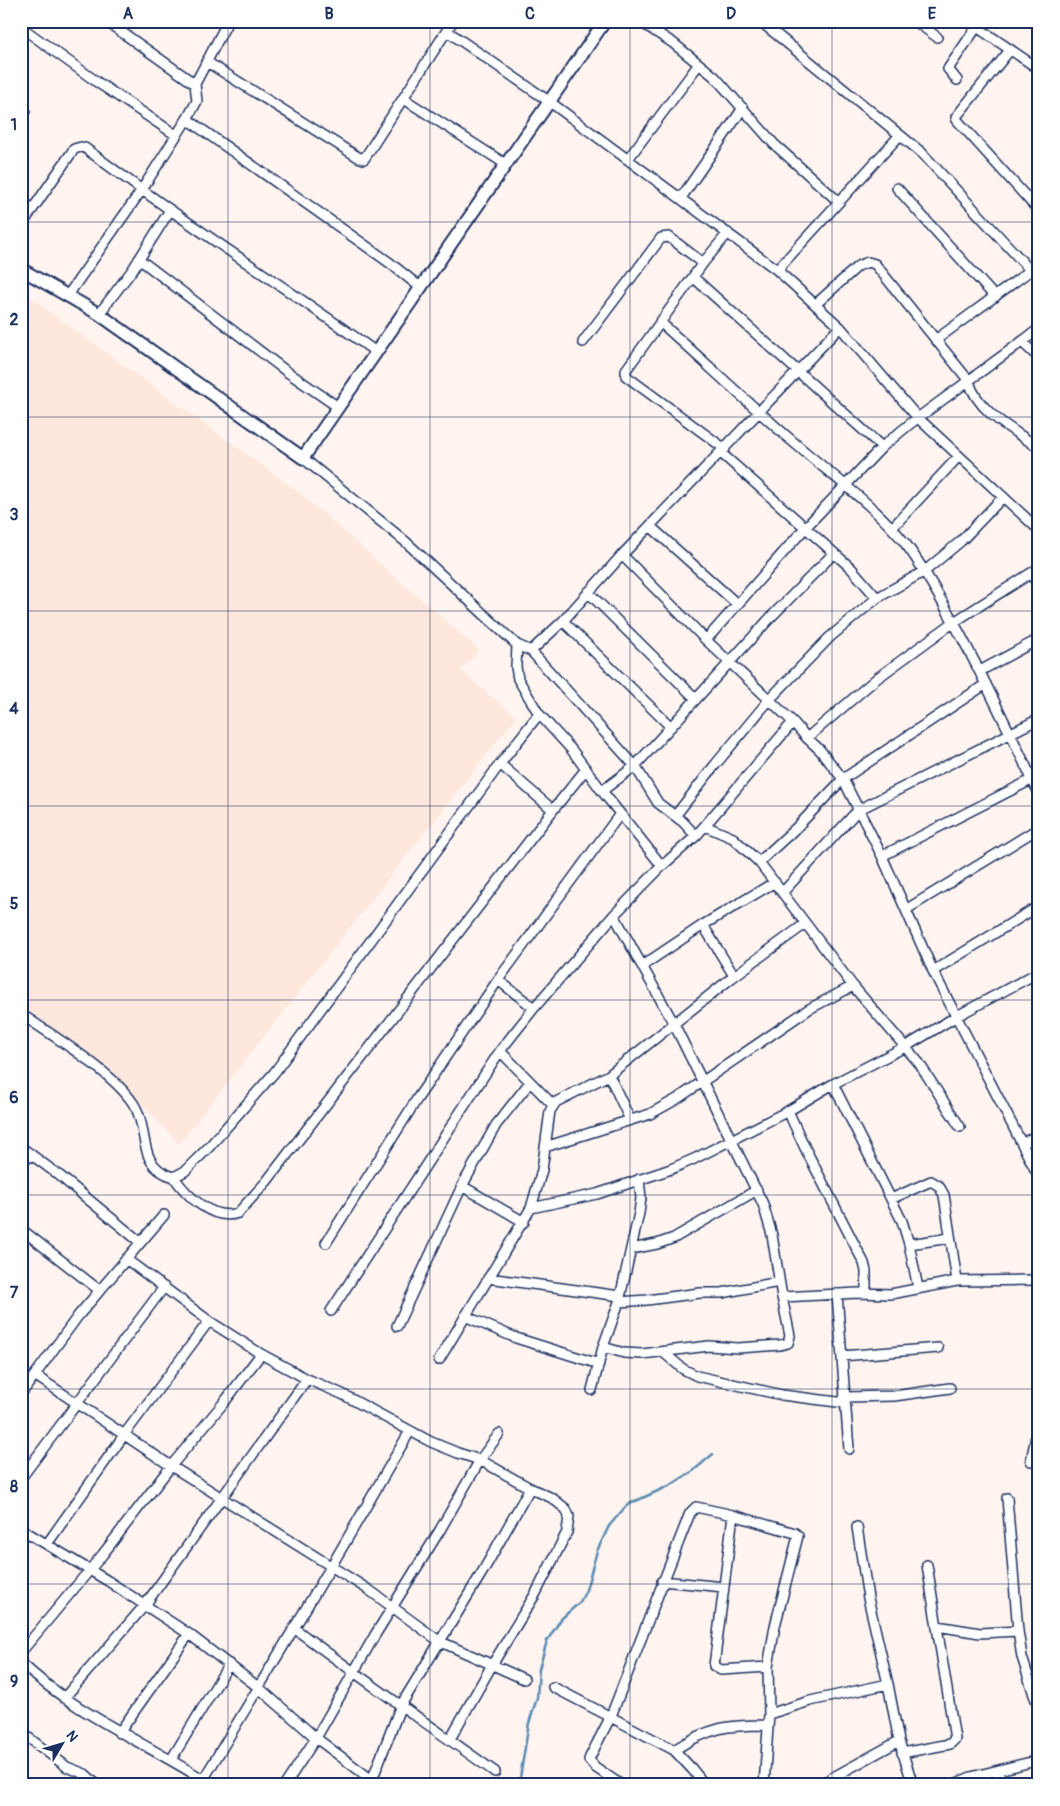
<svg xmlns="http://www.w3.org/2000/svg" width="1060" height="1806" font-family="Pangolin,sans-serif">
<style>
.built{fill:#fee7dc}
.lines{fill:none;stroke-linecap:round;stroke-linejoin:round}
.stream{stroke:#5c8bb1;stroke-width:2.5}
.street-casing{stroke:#1b2f5e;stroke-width:12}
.secondary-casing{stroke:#1b2f5e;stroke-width:15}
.street{stroke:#fff;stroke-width:9}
.secondary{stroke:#fff;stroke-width:11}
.grid{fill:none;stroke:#1b2f5e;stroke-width:1;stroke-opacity:0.55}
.neatline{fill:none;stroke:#1b2f5e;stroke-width:2}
.grid-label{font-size:16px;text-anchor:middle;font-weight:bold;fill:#1b2f5e}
</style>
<rect width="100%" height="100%" fill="#fff4ef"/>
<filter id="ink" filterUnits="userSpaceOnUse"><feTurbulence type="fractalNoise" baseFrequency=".02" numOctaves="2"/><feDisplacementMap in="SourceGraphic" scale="10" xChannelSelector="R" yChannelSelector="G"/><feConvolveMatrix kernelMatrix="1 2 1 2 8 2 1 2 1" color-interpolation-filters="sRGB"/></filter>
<g filter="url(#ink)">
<path class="built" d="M21 291 301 494 479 650 461 671 516 717 179 1144 109 1068 21 1005Z"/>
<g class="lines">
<path class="stream" d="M517 1785 520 1778 529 1723 537 1698 539 1669 547 1641 561 1619 580 1602 586 1590 597 1551 609 1526 627 1505 671 1485 693 1471 713 1454"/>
<defs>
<path id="street" d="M106 21 195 84
M639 21 673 43 715 77 774 144 839 202
M760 21 922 153 1030 270
M915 21 937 37
M968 21 1039 69
M21 27 97 82 176 135
M447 31 550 102 777 270 840 327 918 418 1039 530
M1010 50 956 117 957 120 1039 211
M207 62 358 157 364 159 453 21
M957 80 948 69 976 28
M404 99 507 165
M21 107 25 111 21 118
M187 119 390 263 420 287
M628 159 699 64
M897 188 995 297
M681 198 743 108
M21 226 74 149 81 147 85 148C179 220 280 283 376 352
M139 259 286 371 338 407
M777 270 900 135
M693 277 882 447
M68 295 141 191 187 119 197 101 195 84 228 21
M816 304 858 266 868 262 875 264 969 381C977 412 1014 430 1039 448
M99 314 133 269 170 210
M660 322C706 363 751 406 798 446 834 477 875 506 905 543 922 565 935 589 949 614 982 672 1009 733 1039 793
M937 339 1039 264
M583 342 661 238 669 237 703 263
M1022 342 1039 358
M725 449 626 376V370L703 263 728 233
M721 453 851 568 877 598
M303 458 406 542 517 645 531 651 563 621 622 555 840 327
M650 526 737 604
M892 528 959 456
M622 555 706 640 793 722 807 738 820 750 843 779 882 856 933 971 1039 1177
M1031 574 1039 586
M588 592 696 699
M563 621 671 727
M706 640 805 528 882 447 911 423 1039 329
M517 645 516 667 518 679 539 714 571 749 602 791 662 866
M531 651 635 766 658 803 683 822 696 836
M980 671 1039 639
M807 738 876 679 954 622 1039 568
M500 764 553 810
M602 791 635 766 771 617 834 553
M675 816 715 765 769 700 830 637 877 598 925 571 961 541 1003 497
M705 826 733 838 759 862 853 986 919 1063 960 1127
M882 856 1039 776
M759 862 797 827 843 779 986 684
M783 892 858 810 1039 719
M907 909 1039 828
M614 915 674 1024 763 1204 772 1235 782 1297 858 1293 891 1294 957 1281 1039 1280
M703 925 734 976
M642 966 703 925 775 882
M933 971 1039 906
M498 980 534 1008
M21 1014C53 1036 118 1075 136 1108 149 1134 137 1167 174 1177 186 1195 213 1222 238 1213L267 1181 553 810 586 769
M500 1051 553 1105
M609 1075 630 1120
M833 1084 902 1221 909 1244 918 1288
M788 1111 805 1148 864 1263 866 1271V1293
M1022 1144 1039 1134
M21 1147 60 1176 140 1242
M545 1147 650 1114 677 1099 809 1009 853 986
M21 1165 31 1154
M174 1177 185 1171 209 1147 274 1073 500 764 539 714
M462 1186 524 1222
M891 1199 931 1181 939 1186 944 1195 957 1281
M531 1208 542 1170 550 1111 556 1102 609 1075 734 976 805 924
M21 1229 99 1290
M326 1243 417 1099 498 980 620 814
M909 1244 950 1238
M631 1249 657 1244 674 1238 757 1190
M126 1259 209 1321 261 1354 307 1379 342 1394 431 1442 458 1453 480 1460 530 1488 552 1498 566 1509 569 1516 567 1532 536 1593 492 1665 450 1739
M488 1278 620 1296
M837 1294 849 1449
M619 1302 647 1300 700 1293H722L779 1282
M331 1311 500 1051 534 1008 614 915 662 866 696 836 793 722
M465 1316 516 1338 599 1364
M397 1326 462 1186 496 1125 530 1082
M603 1347 624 1353 642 1354 709 1346 738 1348 780 1345 788 1343 790 1336 782 1297
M663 1352 683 1369 697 1376 782 1395 845 1403
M842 1356 938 1348
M439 1360 531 1208 597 1194 671 1169 694 1159 788 1111 833 1084 905 1047 957 1016 1039 972
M36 1376 171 1466 369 1590 439 1641 524 1679
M592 1390 603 1347 619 1302 639 1213 641 1198 639 1179
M21 1394 78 1316 164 1215
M844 1397 894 1396 950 1388
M1031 1461 1039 1422
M21 1478 164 1287
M1007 1498 1018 1631 1022 1657 1034 1695
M733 1515 714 1666 721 1670 768 1667
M857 1527 868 1598 888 1684 899 1741 913 1785
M21 1529 108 1581 189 1634 258 1687 316 1738 372 1780 375 1785
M47 1544 124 1435 209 1321
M662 1581 724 1587
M937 1626 980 1633 1018 1631
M294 1628C360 1678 428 1724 495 1772
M21 1652 103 1554 171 1466 226 1400 261 1354
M21 1663C78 1716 147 1743 212 1785
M553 1687 674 1750 692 1769 705 1785
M1039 1692 1034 1695 1039 1707
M64 1698 145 1605 307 1379
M769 1714 810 1701 888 1684
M21 1732 67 1767 85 1774 97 1785
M119 1733 189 1634
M674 1750C710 1727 727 1725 768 1725
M902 1753 950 1744 955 1739 927 1565
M171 1760 229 1664
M996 1771 1005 1785
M372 1780 401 1705 483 1571 530 1488
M200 1785 332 1565 410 1431
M285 1785 316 1738 375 1635 440 1530 480 1460 499 1434
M621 1785 595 1767 589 1760 590 1757 611 1716 690 1513 696 1507 733 1515 795 1533 798 1536 775 1626 768 1667 769 1714 764 1785
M819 1785 899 1741
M952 1785 971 1777 1039 1760"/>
<path id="secondary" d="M21 269 99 314 303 458 605 21"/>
</defs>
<use href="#street" class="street-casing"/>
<use href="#secondary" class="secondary-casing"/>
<use href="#street" class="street"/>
<use href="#secondary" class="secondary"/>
</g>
</g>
<path class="grid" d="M228 21V1785M430 21V1785M630 21V1785M832 21V1785M21 222H1039M21 417H1039M21 611H1039M21 806H1039M21 1000H1039M21 1195H1039M21 1389H1039M21 1584H1039"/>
<rect width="1060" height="1806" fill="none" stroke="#fff" stroke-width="55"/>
<g transform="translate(62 1744) rotate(52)" stroke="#ffffff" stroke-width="4" paint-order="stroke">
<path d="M0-4L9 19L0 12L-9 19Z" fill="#1b2f5e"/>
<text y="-8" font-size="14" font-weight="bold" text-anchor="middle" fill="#1b2f5e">N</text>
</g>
<rect x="28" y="28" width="1004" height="1750" class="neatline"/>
<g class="grid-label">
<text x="128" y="19">A</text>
<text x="329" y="19">B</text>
<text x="530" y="19">C</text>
<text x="731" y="19">D</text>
<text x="932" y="19">E</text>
<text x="14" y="130">1</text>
<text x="14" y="325">2</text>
<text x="14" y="520">3</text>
<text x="14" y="714">4</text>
<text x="14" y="909">5</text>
<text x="14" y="1103">6</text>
<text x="14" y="1298">7</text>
<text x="14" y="1492">8</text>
<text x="14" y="1687">9</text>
</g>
</svg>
